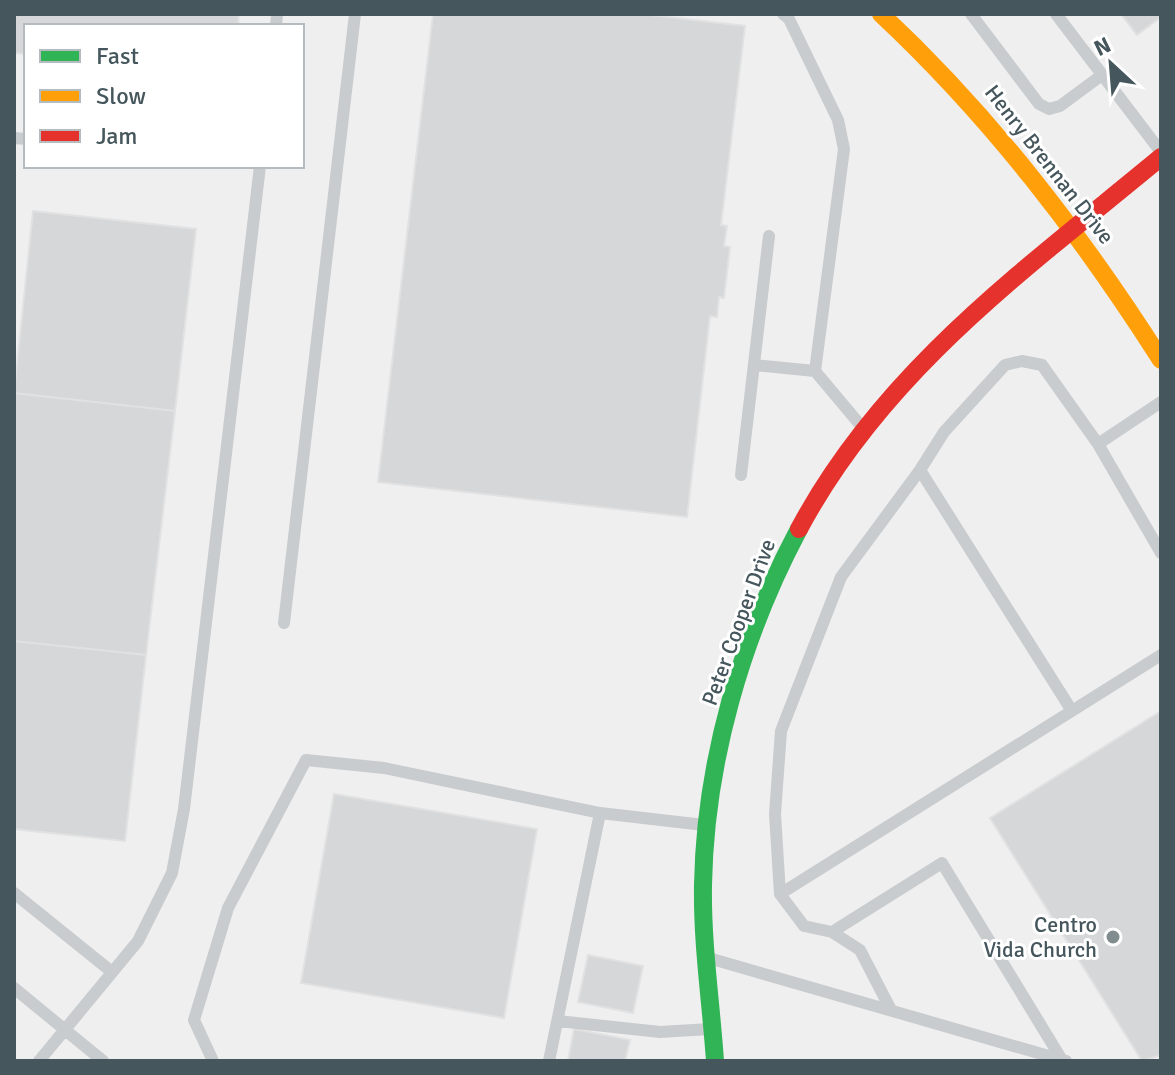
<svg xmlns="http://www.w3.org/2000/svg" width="1175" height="1075" font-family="Signika,sans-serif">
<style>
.building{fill:#d5d7d8;stroke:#e1e1e2;stroke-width:2}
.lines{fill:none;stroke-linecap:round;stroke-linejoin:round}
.lane{stroke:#c8ccce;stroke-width:12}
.fast{stroke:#30b455;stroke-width:18}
.slow{stroke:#ff9f0a;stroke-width:18}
.jam{stroke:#e5322d;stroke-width:18}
.poi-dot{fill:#818c8f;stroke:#fff;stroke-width:3}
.labels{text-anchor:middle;stroke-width:6;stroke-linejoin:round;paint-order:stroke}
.street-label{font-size:22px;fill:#45565c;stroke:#fff}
.poi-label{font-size:22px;fill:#45565c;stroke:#fff;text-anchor:end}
</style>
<rect width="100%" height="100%" fill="#f0efef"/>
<path class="building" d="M14 14H239L238 26H26V54L14 53Z
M433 14H642L745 26 721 225 727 226 724 246 730 247 724 298 719 297 717 317 710 316 687 517 378 482Z
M1121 14H1161V17L1137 35Z
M33 211 196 229 175 411 14 393Z
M14 393 175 411 146 655 14 641Z
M14 641 146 655 125 841 14 829Z
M1161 711V1055L1142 1061 990 818Z
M334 794 537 829 504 1018 301 983Z
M588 955 643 966 633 1013 578 1002Z
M574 1029 630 1040 625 1061H568Z"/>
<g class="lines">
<path class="lane" d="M783 14 789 19 838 120 844 149 815 371
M971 14 1039 104 1049 109 1060 106 1102 75
M1056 14 1161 152
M276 26 277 14
M14 138 26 139
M754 365 815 371 862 427
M1161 402 1098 444 1161 553
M920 470 1072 711
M741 475 769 236
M284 623 355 14
M600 813 704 825
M14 893 112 972
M780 894 1161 655
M832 932 942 863 1062 1060
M712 959 1066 1061
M14 988 103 1061
M891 1010 860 950 832 932 804 926 780 894 775 814 781 731 841 577 920 470 944 432 1005 365 1022 361 1042 365 1098 444
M558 1021 660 1032 710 1029
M39 1061 138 941 172 873 184 809 260 166
M213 1061 194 1020 228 908 306 760 384 768 600 813 549 1061"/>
<path class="fast" d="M715 1061C711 1002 702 944 703 885 705 762 742 636 799 529"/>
<path class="slow" d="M881 14C991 117 1080 233 1161 360"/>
<path class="jam" d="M799 529C884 370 1026 269 1161 157"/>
</g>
<circle class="poi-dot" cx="1113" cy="937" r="8"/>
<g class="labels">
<g class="street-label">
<text transform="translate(1050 164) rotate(52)" y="8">Henry Brennan Drive</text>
<text transform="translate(738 622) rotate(-70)" y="8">Peter Cooper Drive</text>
</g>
<g class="poi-label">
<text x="1097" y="932">Centro<tspan x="1097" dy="25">Vida Church</tspan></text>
</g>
</g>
<rect width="1175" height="1075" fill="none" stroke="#45565c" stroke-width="32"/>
<rect x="24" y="24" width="280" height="144" fill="#ffffff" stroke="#b5bbbe" stroke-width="2"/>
<rect x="40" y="50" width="40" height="12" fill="#30b455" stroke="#b5bbbe" stroke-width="2"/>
<text x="96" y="64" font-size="24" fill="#45565c">Fast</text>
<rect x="40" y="90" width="40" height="12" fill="#ff9f0a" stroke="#b5bbbe" stroke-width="2"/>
<text x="96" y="104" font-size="24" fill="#45565c">Slow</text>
<rect x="40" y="130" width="40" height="12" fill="#e5322d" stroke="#b5bbbe" stroke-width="2"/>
<text x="96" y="144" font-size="24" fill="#45565c">Jam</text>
<g transform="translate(1111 64) rotate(334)" stroke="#ffffff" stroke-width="6" paint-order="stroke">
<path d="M0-6L14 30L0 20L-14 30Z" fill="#45565c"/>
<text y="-12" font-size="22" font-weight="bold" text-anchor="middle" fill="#45565c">N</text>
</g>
</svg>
